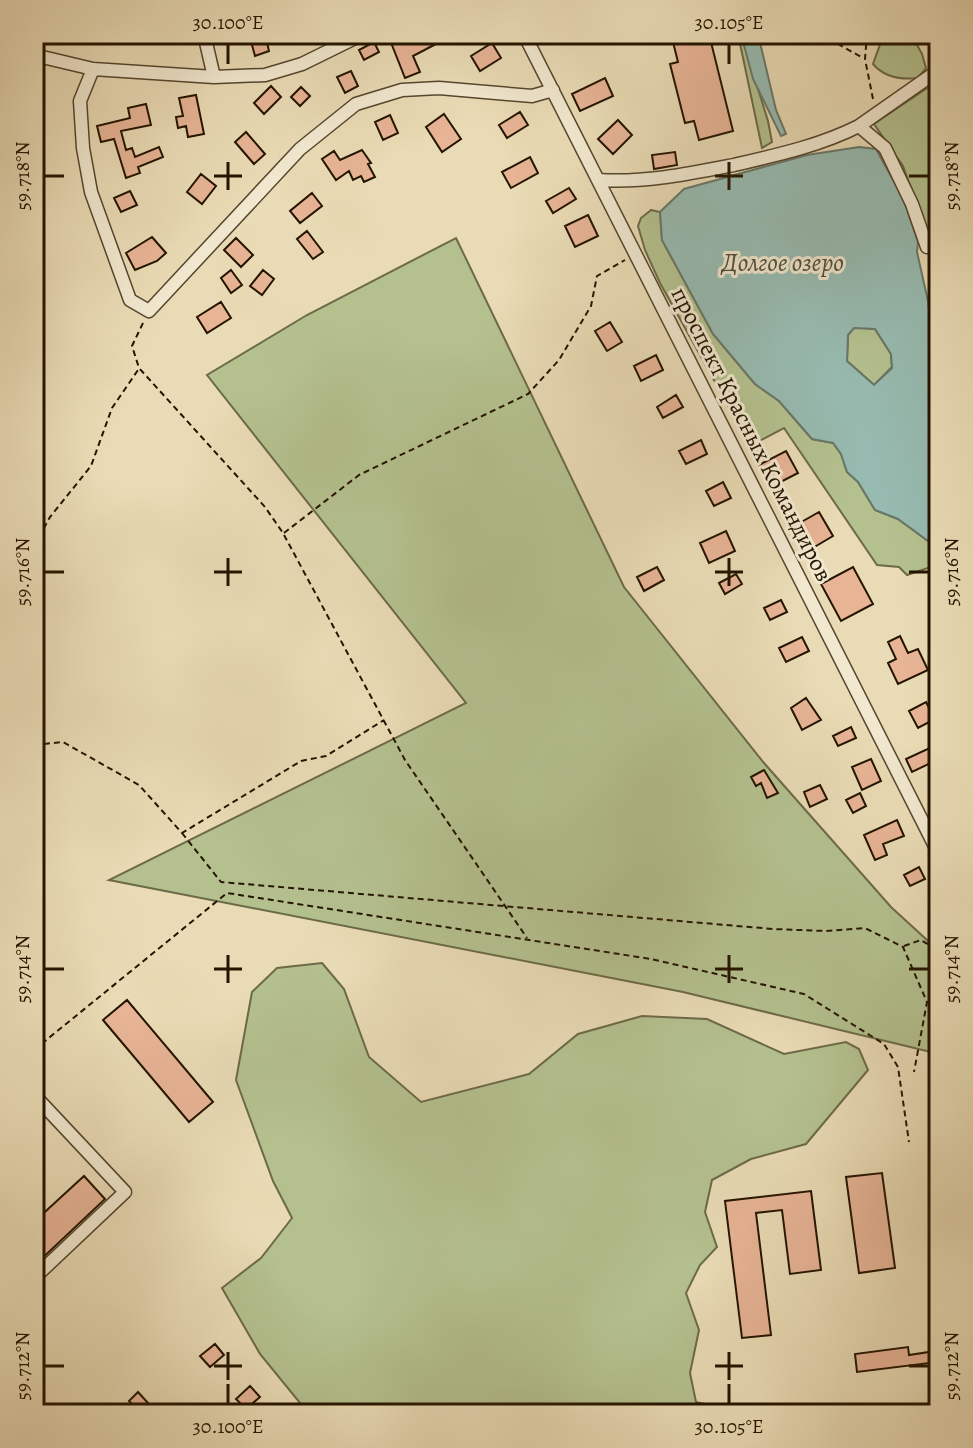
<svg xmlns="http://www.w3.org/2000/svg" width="973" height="1448" font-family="Alegreya,serif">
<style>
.green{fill:#b4c18f;stroke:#6c6a48;stroke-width:2}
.water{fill:#97bbb1;stroke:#69786a;stroke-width:2;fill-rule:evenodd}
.building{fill:#e7b496;stroke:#241400;stroke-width:2}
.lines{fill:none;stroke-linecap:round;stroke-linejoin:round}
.minor-casing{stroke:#55462d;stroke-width:15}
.path{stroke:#241400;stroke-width:2;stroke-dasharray:6 4;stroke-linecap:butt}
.minor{stroke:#f1e8cf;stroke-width:12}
.ticks{fill:none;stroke:#241400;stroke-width:3}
.labels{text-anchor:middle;stroke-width:6;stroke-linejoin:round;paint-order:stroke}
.street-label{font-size:24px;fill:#241400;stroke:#f1e8cf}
.water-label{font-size:26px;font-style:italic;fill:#4c4e3e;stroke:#f1e8cf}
.neatline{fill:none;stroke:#241400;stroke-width:3}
.ticks-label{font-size:20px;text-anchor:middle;fill:#241400}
</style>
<rect width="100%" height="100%" fill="#e9dbb5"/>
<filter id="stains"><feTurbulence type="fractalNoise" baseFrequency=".0025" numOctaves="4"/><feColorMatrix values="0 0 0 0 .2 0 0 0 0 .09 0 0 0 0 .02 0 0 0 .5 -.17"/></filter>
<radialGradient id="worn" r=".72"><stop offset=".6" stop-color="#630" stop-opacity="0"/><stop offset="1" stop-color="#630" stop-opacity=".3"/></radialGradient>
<path class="green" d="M738 34H741L768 121 772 142 762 148Z
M879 34H911L922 54 926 68 918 78C901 80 884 77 873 64L882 39Z
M939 80V241L931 244 903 166 874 124Z
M651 210 660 212 662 240 713 334 755 384 779 401 812 439 833 443 841 454 847 472 858 482 875 510 898 519 939 549 934 566 907 575 899 567 877 565 784 428 752 445 749 443 660 283 645 250 638 226 641 218Z
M456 238 624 587 764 763 891 907 939 951V1054L683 992 109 880 466 703 207 375 307 315Z
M854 327 875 329 891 354 892 367 874 385 847 361 848 335Z
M322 963 344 989 369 1057 421 1102 529 1074 578 1034 642 1016 707 1019 784 1054 846 1042 859 1049 868 1070 806 1144 751 1159 712 1180 705 1212 717 1247 700 1265 686 1293 699 1330 690 1373 696 1402 749 1414H309L260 1354 222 1288 261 1258 292 1218 273 1181 236 1080 252 992 277 968Z"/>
<path class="water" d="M741 34H758L776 110 786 134 781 136 753 79Z
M859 147 876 149 903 198 918 242 917 252 928 301 930 321 939 350V549L898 519 875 510 858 482 847 472 841 454 833 443 812 439 779 401 755 384 713 334 662 240 660 212 684 189 807 155ZM854 328 875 329 891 354 892 368 874 385 847 361 848 335Z"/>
<path class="building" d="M249 34H265L269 51 255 56Z
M405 34H455L413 56 420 72 405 78 390 40Z
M671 34H709L733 131 699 140 694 121 685 123 670 64 678 62Z
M374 42 379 52 364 60 359 50Z
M492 43 501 58 480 71 471 56Z
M351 71 358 86 345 93 337 77Z
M605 78 613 96 580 111 572 94Z
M271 86 281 97 264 114 254 103Z
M301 87 310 96 300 106 291 97Z
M196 95 204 134 188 137 186 126 178 128 176 117 183 116 179 98Z
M146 104 151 125 121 131 126 150 132 148 135 157 159 147 163 157 138 167 140 173 126 178 114 139 101 142 97 126 130 118 128 108Z
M520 112 528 125 507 138 499 125Z
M444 114 461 139 442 152 426 127Z
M390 115 398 133 383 140 375 122Z
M618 120 632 135 613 154 598 139Z
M246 132 265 154 254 164 235 142Z
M362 150 371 163 368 164 375 177 364 182 361 176 353 180 349 171 336 180 322 159 334 151 340 160Z
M675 152 677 165 654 169 652 155Z
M530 157 538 173 511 188 502 172Z
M201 174 216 186 202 204 187 192Z
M569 188 576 199 553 213 546 201Z
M130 191 137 205 121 212 114 198Z
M312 193 322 206 300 223 290 211Z
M588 215 598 236 575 247 565 226Z
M307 231 323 252 313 259 297 239Z
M152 237 166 253 157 261 135 270 126 253Z
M236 238 253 255 241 267 224 250Z
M231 270 242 285 231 293 221 278Z
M263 270 274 279 262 295 250 286Z
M221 302 231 318 207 333 197 317Z
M610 322 622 342 607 351 595 331Z
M656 355 663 370 641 381 634 366Z
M676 395 683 407 663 418 657 407Z
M701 440 707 454 686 464 679 451Z
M786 451 798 473 771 487 759 465Z
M723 482 731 498 714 506 706 491Z
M819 512 833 536 811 549 796 525Z
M726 531 735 551 709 563 700 543Z
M657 567 664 580 644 591 637 577Z
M853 567 873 604 841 621 821 584Z
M736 574 742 584 725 594 719 583Z
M781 600 787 612 770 620 764 608Z
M900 636 908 653 918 649 928 670 898 684 888 663 896 659 888 642Z
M802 637 809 651 786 662 779 648Z
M806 698 821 720 802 730 791 708Z
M926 702 935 719 918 728 909 711Z
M851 727 856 738 838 746 833 736Z
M934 746 939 759 912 772 906 759Z
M871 759 881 781 862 790 852 767Z
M764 770 778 793 767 798 761 783 756 786 751 777Z
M820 785 827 799 810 807 804 792Z
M860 793 866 806 853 813 846 800Z
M897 820 904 836 883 844 887 855 875 860 864 835Z
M919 867 925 879 910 886 904 875Z
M127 1000 213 1102 189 1122 103 1020Z
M882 1173 895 1268 859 1273 846 1177Z
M84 1176 105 1199 34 1266V1222Z
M811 1191 821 1270 790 1274 782 1210 756 1213 771 1335 742 1338 725 1201Z
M215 1344 224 1355 210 1367 200 1356Z
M908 1347 909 1355 929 1352 930 1363 857 1372 855 1354Z
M250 1386 260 1397 246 1409 236 1399Z
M138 1392 158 1414H141L129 1401Z"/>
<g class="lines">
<defs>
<path id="minor" d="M204 34 214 77
M524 34 939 854
M34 55 93 69 214 77 265 75 302 64 363 34
M93 69 80 101 83 148 91 192 130 300 149 311 300 149 356 104 402 90 439 88 532 96 553 90
M859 126 939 70
M598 180C645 183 688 174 734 165 777 155 819 146 859 126L885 148 912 204 927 247
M34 1095 125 1192 34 1278"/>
</defs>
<use href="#minor" class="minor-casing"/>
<path class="path" d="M820 34 863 58
M867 34 865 59 873 99
M143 323 132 346 139 368 265 507 283 533 405 760 527 938
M284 533 359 475 528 394 559 360 591 306 597 276 625 260
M34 546 50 517 91 466 112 408 138 370
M34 745 63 742 139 785 182 833 301 761 326 756 384 720
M182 833 221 882 773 929 826 931 865 928 903 947 927 1002 914 1072
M904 946 921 940 939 951
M34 1050 227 893 651 959 804 994 884 1044 898 1067 909 1142"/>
<use href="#minor" class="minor"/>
</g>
<path class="ticks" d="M228 44V64M729 44V64M228 162V190M729 162V190M44 176H64M214 176H242M715 176H743M909 176H929M228 558V586M729 558V586M44 572H64M214 572H242M715 572H743M909 572H929M228 955V983M729 955V983M44 969H64M214 969H242M715 969H743M909 969H929M228 1352V1380M729 1352V1380M44 1366H64M214 1366H242M715 1366H743M909 1366H929M228 1384V1404M729 1384V1404"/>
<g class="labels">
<g class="street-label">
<text transform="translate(752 434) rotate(63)" y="8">проспект Красных Командиров</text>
</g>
<g class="water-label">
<text x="783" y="271">Долгое озеро</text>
</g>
</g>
<rect width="973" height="1448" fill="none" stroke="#e9dbb5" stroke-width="88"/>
<rect x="44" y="44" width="885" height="1360" class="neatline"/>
<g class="ticks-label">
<text x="228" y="29">30.100°E</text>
<text x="729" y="29">30.105°E</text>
<text transform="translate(22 176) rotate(-90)" y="7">59.718°N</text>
<text transform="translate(951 176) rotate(-90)" y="7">59.718°N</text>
<text transform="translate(22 572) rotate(-90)" y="7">59.716°N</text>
<text transform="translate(951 572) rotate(-90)" y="7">59.716°N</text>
<text transform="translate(22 969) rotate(-90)" y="7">59.714°N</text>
<text transform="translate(951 969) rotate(-90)" y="7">59.714°N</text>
<text transform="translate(22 1366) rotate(-90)" y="7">59.712°N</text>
<text transform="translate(951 1366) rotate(-90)" y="7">59.712°N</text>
<text x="228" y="1433">30.100°E</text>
<text x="729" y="1433">30.105°E</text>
</g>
<rect width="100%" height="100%" filter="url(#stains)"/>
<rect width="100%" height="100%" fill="url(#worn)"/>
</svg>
